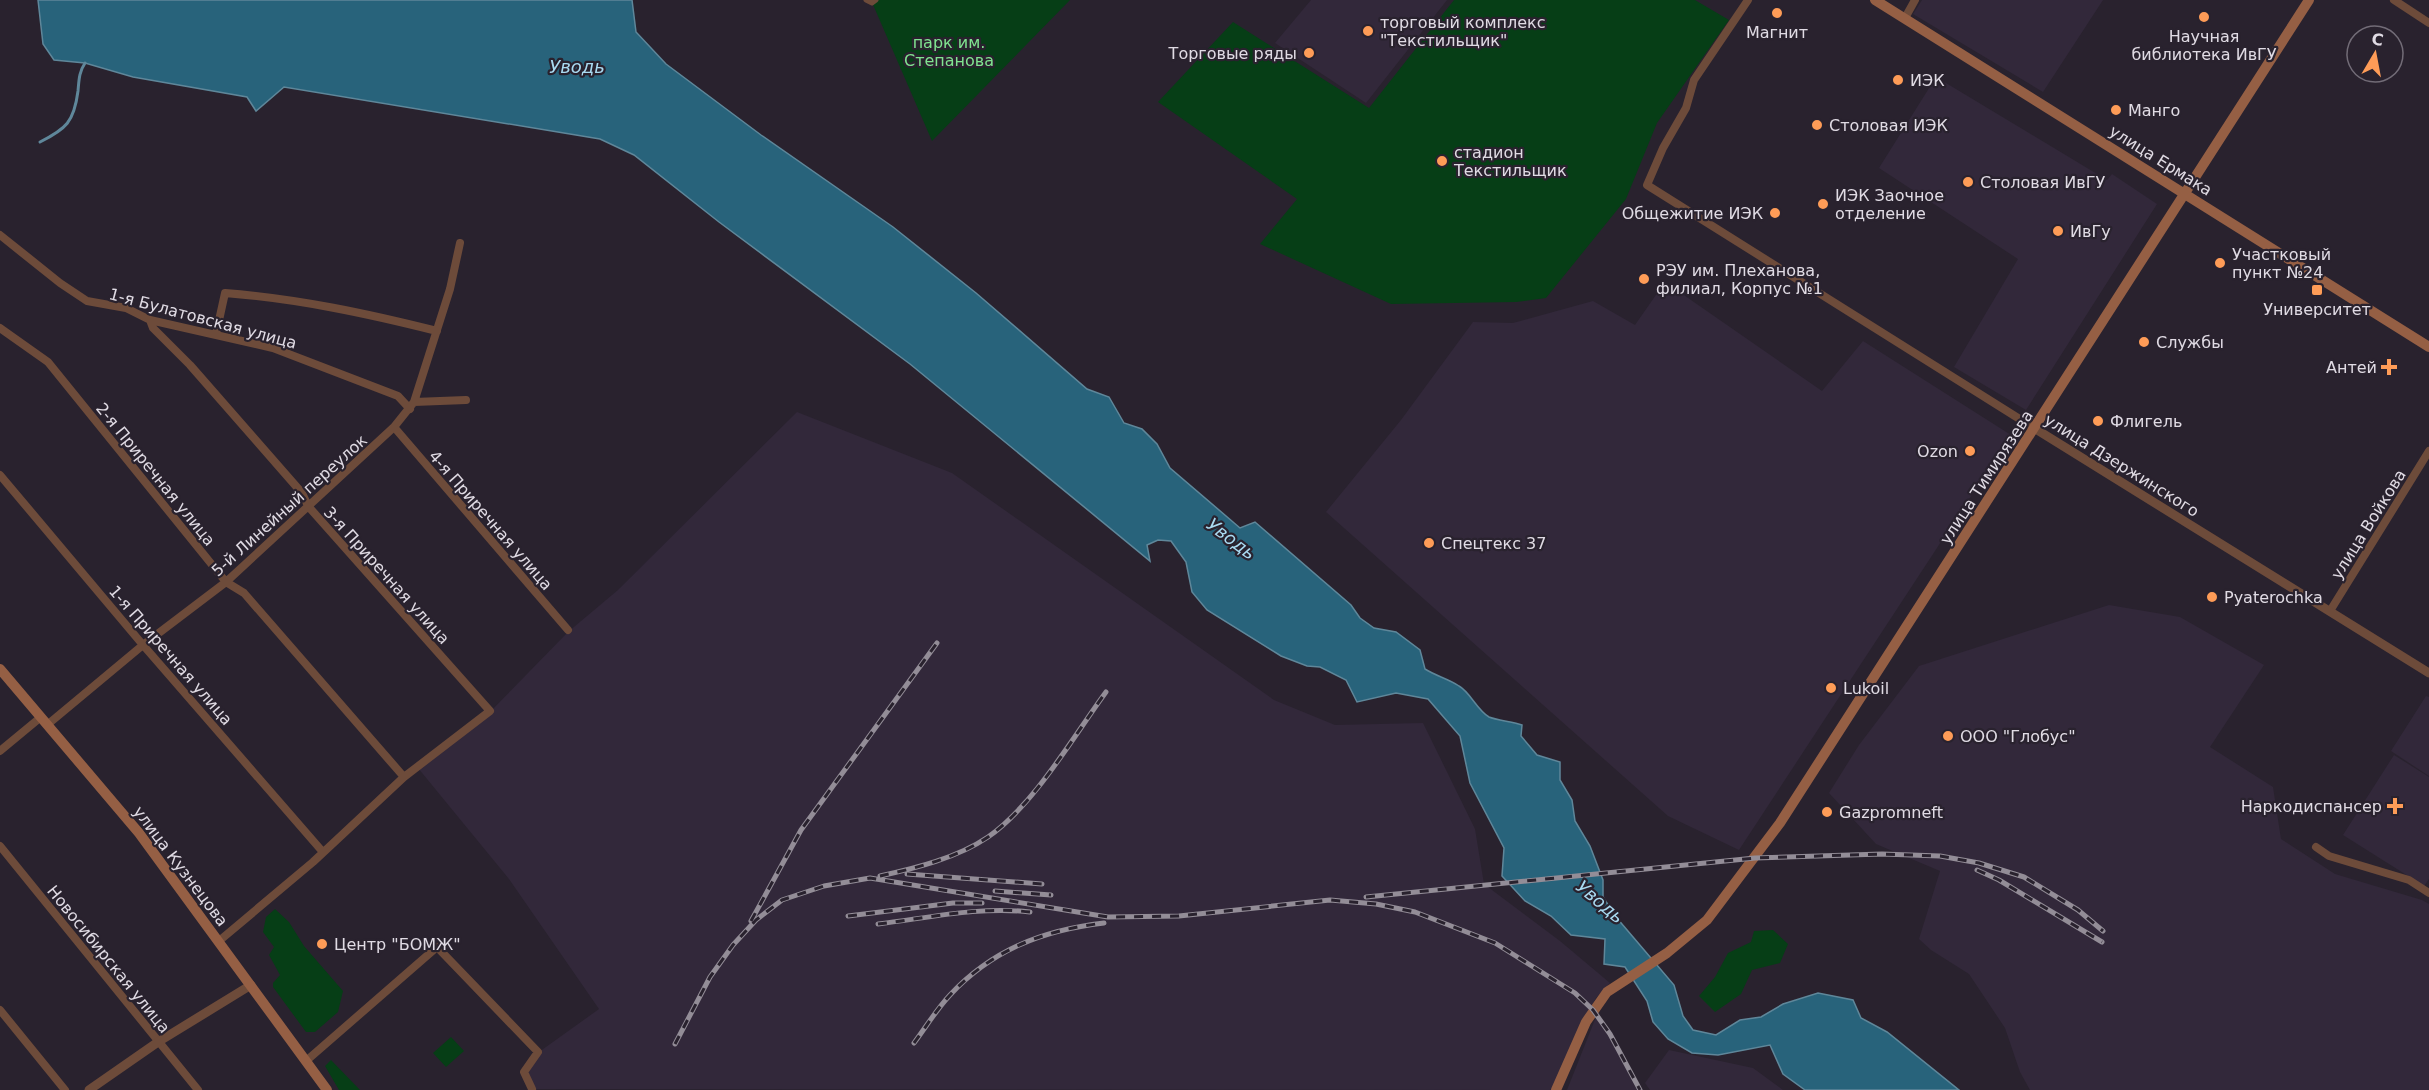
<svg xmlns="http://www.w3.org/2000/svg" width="2429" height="1090" font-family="'DejaVu Sans',sans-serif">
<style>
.built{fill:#32283a}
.green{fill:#063e16}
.water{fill:#28637b;stroke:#5f879a;stroke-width:1.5}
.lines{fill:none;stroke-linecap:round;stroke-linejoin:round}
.stream{stroke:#5f879a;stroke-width:3}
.pedestrian{stroke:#6d4b3a;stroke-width:5}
.minor{stroke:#6d4b3a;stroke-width:8}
.tertiary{stroke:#6d4b3a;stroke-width:9}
.secondary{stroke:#955f44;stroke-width:10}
.rail-casing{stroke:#938d97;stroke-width:5}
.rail{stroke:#29222e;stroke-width:3;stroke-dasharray:9;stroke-linecap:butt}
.poi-dot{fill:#fe9c57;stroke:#29222e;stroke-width:2}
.labels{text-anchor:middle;stroke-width:4.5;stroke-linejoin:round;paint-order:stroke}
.poi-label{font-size:16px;fill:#e0dbe4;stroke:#29222e;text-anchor:start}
.park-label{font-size:16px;fill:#80e490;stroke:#29222e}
.street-label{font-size:16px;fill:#e0dbe4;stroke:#29222e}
.water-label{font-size:18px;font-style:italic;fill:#a9daf1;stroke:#29222e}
</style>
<rect width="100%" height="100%" fill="#29222e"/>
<path class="built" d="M1311 0H1447L1366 103 1275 43Z
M1922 0H2103L2043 92 1913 14Z
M1936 77 2107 180 2112 174 2157 204 2026 410 1954 367 2018 259 1879 168Z
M1665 282 1822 391 1863 341 2011 435 1739 850 1668 816 1326 512 1401 420 1473 322 1513 323 1593 301 1635 325Z
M797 412 952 473 1274 700 1335 725 1423 723 1475 829 1484 884 1560 941 1610 983 1596 998 1586 1017 1552 1090 533 1089 525 1072 539 1052 599 1009 509 879 418 768 491 711 568 632 618 590Z
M2109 605 2180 617 2264 665 2210 747 2273 787 2281 839 2335 874 2422 900 2429 904V1090H2030L2020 1072 2005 1028 1969 974 1931 950 1919 939 1940 871 1876 844 1829 793 1859 745 1919 666Z
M2426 696 2429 697V776L2391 751Z
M2394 755 2429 777V879L2424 886 2343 835Z
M1596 1017 1608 1034 1637 1090H1567Z
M1669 1050 1753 1068 1783 1090H1650L1645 1083Z"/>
<path class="green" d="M871 0H1070L932 141Z
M1454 0H1695L1729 20 1657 123 1626 199 1546 298 1516 302 1391 304 1260 244 1297 199 1158 102 1233 22 1369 108Z
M275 909 289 922 304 946 343 991 338 1012 315 1032H306L273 987V983L280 975 269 955 274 947 263 932 266 917Z
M1773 930 1788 944 1780 963 1752 970 1741 994 1715 1012 1699 996 1715 977 1728 953 1751 942 1754 931Z
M451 1037 464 1051 446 1067 433 1053Z
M331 1060 360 1090H339L325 1066Z"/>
<path class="water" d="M38 0H632L636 32 666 64 761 135 893 227 976 293 1087 389 1109 397 1124 423 1142 429 1157 444 1170 468 1240 528 1255 522 1351 605 1360 618 1374 628 1396 632 1420 650 1425 669C1436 676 1449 679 1459 686 1470 692 1477 710 1489 717 1496 720 1513 722 1522 725L1521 736 1537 755 1560 762V780L1572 800 1575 821 1590 846 1603 880V897L1616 917 1674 985 1683 1016 1693 1030 1716 1035 1740 1020 1761 1017 1783 1004 1818 993 1853 1000 1861 1018 1887 1032 1959 1090H1805L1783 1074 1770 1045 1718 1055 1692 1053 1668 1039 1653 1022 1647 1001 1625 967 1604 964 1605 939 1571 935 1551 916 1525 901 1502 876 1504 848 1470 783 1460 736 1428 699 1396 693 1357 702 1346 680 1320 667 1307 666 1281 656 1207 610 1192 592 1186 562 1171 541 1158 540 1147 545 1150 561 910 364 719 222 634 155 600 139 284 87 256 111 247 97 133 77 85 63 54 60 43 44Z"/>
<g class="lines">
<path class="stream" d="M40 142C66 129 74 122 78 91 79 80 79 72 85 63"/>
<path class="pedestrian" d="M866 0 872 3 876 0"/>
<path class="minor" d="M1748 0 1694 80 1686 108 1663 148 1647 185 2034 428
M2394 0 2429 23
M1905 18 1915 0
M0 235 60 283 87 301 126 308 150 320 273 348 398 396 410 409
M150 320 153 328 190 365 302 493 308 506 490 711 404 777 313 862 219 941
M0 328 48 362 226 582 244 593 404 777
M216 334 225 293C299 299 365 313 437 331
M414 402 466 400
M394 427 568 630
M0 475 143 645 322 851
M2330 611 2429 451
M47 725 143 645 226 582 394 427 414 402 450 289 460 243
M0 751 41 717
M0 846 198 1090
M2316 847 2329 856 2409 880 2429 893
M0 1010 65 1090
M306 1061 437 947 538 1052 524 1072 532 1089"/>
<path class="tertiary" d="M2034 428 2429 673
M89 1090 158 1042 251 985"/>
<path class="secondary" d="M1875 0 2429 347
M0 669 139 833 327 1090
M1556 1090 1586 1022 1607 992 1667 953 1707 920 1780 823 2309 0"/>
<defs>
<path id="rail" d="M1977 870 1999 880 2102 942
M907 874 1042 884
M880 876C916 868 957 858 988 837 1034 805 1073 737 1106 692
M995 891 1051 895
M1366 897 1755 858 1882 854 1940 856 1979 863 2024 877 2078 910 2103 931
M848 916 953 903H982
M751 921 801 830 937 643
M878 924C928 918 980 906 1030 912
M914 1043C926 1027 936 1010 950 995 992 950 1043 930 1104 923
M675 1044 710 977 733 945 756 920 782 900 824 886 870 878 1108 917 1179 916 1330 900 1376 904 1415 912 1495 943 1575 993 1593 1010 1610 1034 1640 1090"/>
</defs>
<use href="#rail" class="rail-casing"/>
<use href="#rail" class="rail"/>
</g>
<g class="poi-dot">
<circle cx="1777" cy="13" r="6"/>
<circle cx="2204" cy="17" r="6"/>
<circle cx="1368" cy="31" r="6"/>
<circle cx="1309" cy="53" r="6"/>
<circle cx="1898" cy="80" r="6"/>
<circle cx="2116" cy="110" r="6"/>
<circle cx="1817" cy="125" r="6"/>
<circle cx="1442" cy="161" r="6"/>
<circle cx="1968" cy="182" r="6"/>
<circle cx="1823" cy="204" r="6"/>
<circle cx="1775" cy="213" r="6"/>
<circle cx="2058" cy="231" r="6"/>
<circle cx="2220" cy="263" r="6"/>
<circle cx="1644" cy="279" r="6"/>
<rect x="2311" y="284" width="12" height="12" rx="3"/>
<circle cx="2144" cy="342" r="6"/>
<path d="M2386 358h6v6h6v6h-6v6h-6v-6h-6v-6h6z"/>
<circle cx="2098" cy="421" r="6"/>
<circle cx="1970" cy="451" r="6"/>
<circle cx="1429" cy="543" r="6"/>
<circle cx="2212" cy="597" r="6"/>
<circle cx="1831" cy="688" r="6"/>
<circle cx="1948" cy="736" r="6"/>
<path d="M2392 797h6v6h6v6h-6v6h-6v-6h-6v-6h6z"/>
<circle cx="1827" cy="812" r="6"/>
<circle cx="322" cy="944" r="6"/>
</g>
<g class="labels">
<g class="poi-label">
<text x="1380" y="28">торговый комплекс<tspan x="1380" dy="18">"Текстильщик"</tspan></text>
<text x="1777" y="38" text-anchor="middle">Магнит</text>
<text x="2204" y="42" text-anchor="middle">Научная<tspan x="2204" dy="18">библиотека ИвГУ</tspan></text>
<text x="1297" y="59" text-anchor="end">Торговые ряды</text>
<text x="1910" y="86">ИЭК</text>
<text x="2128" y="116">Манго</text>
<text x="1829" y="131">Столовая ИЭК</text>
<text x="1454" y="158">стадион<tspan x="1454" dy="18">Текстильщик</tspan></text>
<text x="1980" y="188">Столовая ИвГУ</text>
<text x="1835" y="201">ИЭК Заочное<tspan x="1835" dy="18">отделение</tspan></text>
<text x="1763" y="219" text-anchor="end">Общежитие ИЭК</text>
<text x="2070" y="237">ИвГу</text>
<text x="2232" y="260">Участковый<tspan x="2232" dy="18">пункт №24</tspan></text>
<text x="1656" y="276">РЭУ им. Плеханова,<tspan x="1656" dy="18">филиал, Корпус №1</tspan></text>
<text x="2317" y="315" text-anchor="middle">Университет</text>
<text x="2156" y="348">Службы</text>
<text x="2377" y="373" text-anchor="end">Антей</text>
<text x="2110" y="427">Флигель</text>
<text x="1958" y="457" text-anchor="end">Ozon</text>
<text x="1441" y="549">Спецтекс 37</text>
<text x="2224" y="603">Pyaterochka</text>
<text x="1843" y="694">Lukoil</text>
<text x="1960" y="742">ООО "Глобус"</text>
<text x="2382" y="812" text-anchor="end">Наркодиспансер</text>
<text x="1839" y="818">Gazpromneft</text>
<text x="334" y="950">Центр "БОМЖ"</text>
</g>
<g class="park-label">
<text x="949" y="48">парк им.<tspan x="949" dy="18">Степанова</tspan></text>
</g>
<g class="street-label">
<text transform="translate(2161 160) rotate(32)" y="6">улица Ермака</text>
<text transform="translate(203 318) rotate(15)" y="6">1-я Булатовская улица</text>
<text transform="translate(2122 465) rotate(32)" y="6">улица Дзержинского</text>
<text transform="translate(156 474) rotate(51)" y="6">2-я Приречная улица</text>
<text transform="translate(1986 477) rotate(-57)" y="6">улица Тимирязева</text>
<text transform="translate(289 505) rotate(-42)" y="6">5-й Линейный переулок</text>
<text transform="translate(491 520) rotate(49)" y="6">4-я Приречная улица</text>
<text transform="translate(2368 524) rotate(-58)" y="6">улица Войкова</text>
<text transform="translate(387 575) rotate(48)" y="6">3-я Приречная улица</text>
<text transform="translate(171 655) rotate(49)" y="6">1-я Приречная улица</text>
<text transform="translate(181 866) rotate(53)" y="6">улица Кузнецова</text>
<text transform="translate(109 959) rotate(51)" y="6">Новосибирская улица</text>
</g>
<g class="water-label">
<text x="577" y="73">Уводь</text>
<text transform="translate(1231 539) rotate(37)" y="6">Уводь</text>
<text transform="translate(1600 902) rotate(40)" y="6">Уводь</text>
</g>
</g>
<g transform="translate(2375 54) rotate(10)"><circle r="28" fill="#29222e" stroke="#726c77" stroke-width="1.5"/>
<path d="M0-4.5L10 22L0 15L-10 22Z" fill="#fe9c57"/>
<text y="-9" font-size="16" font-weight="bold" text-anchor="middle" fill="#e0dbe4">С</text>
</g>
</svg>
